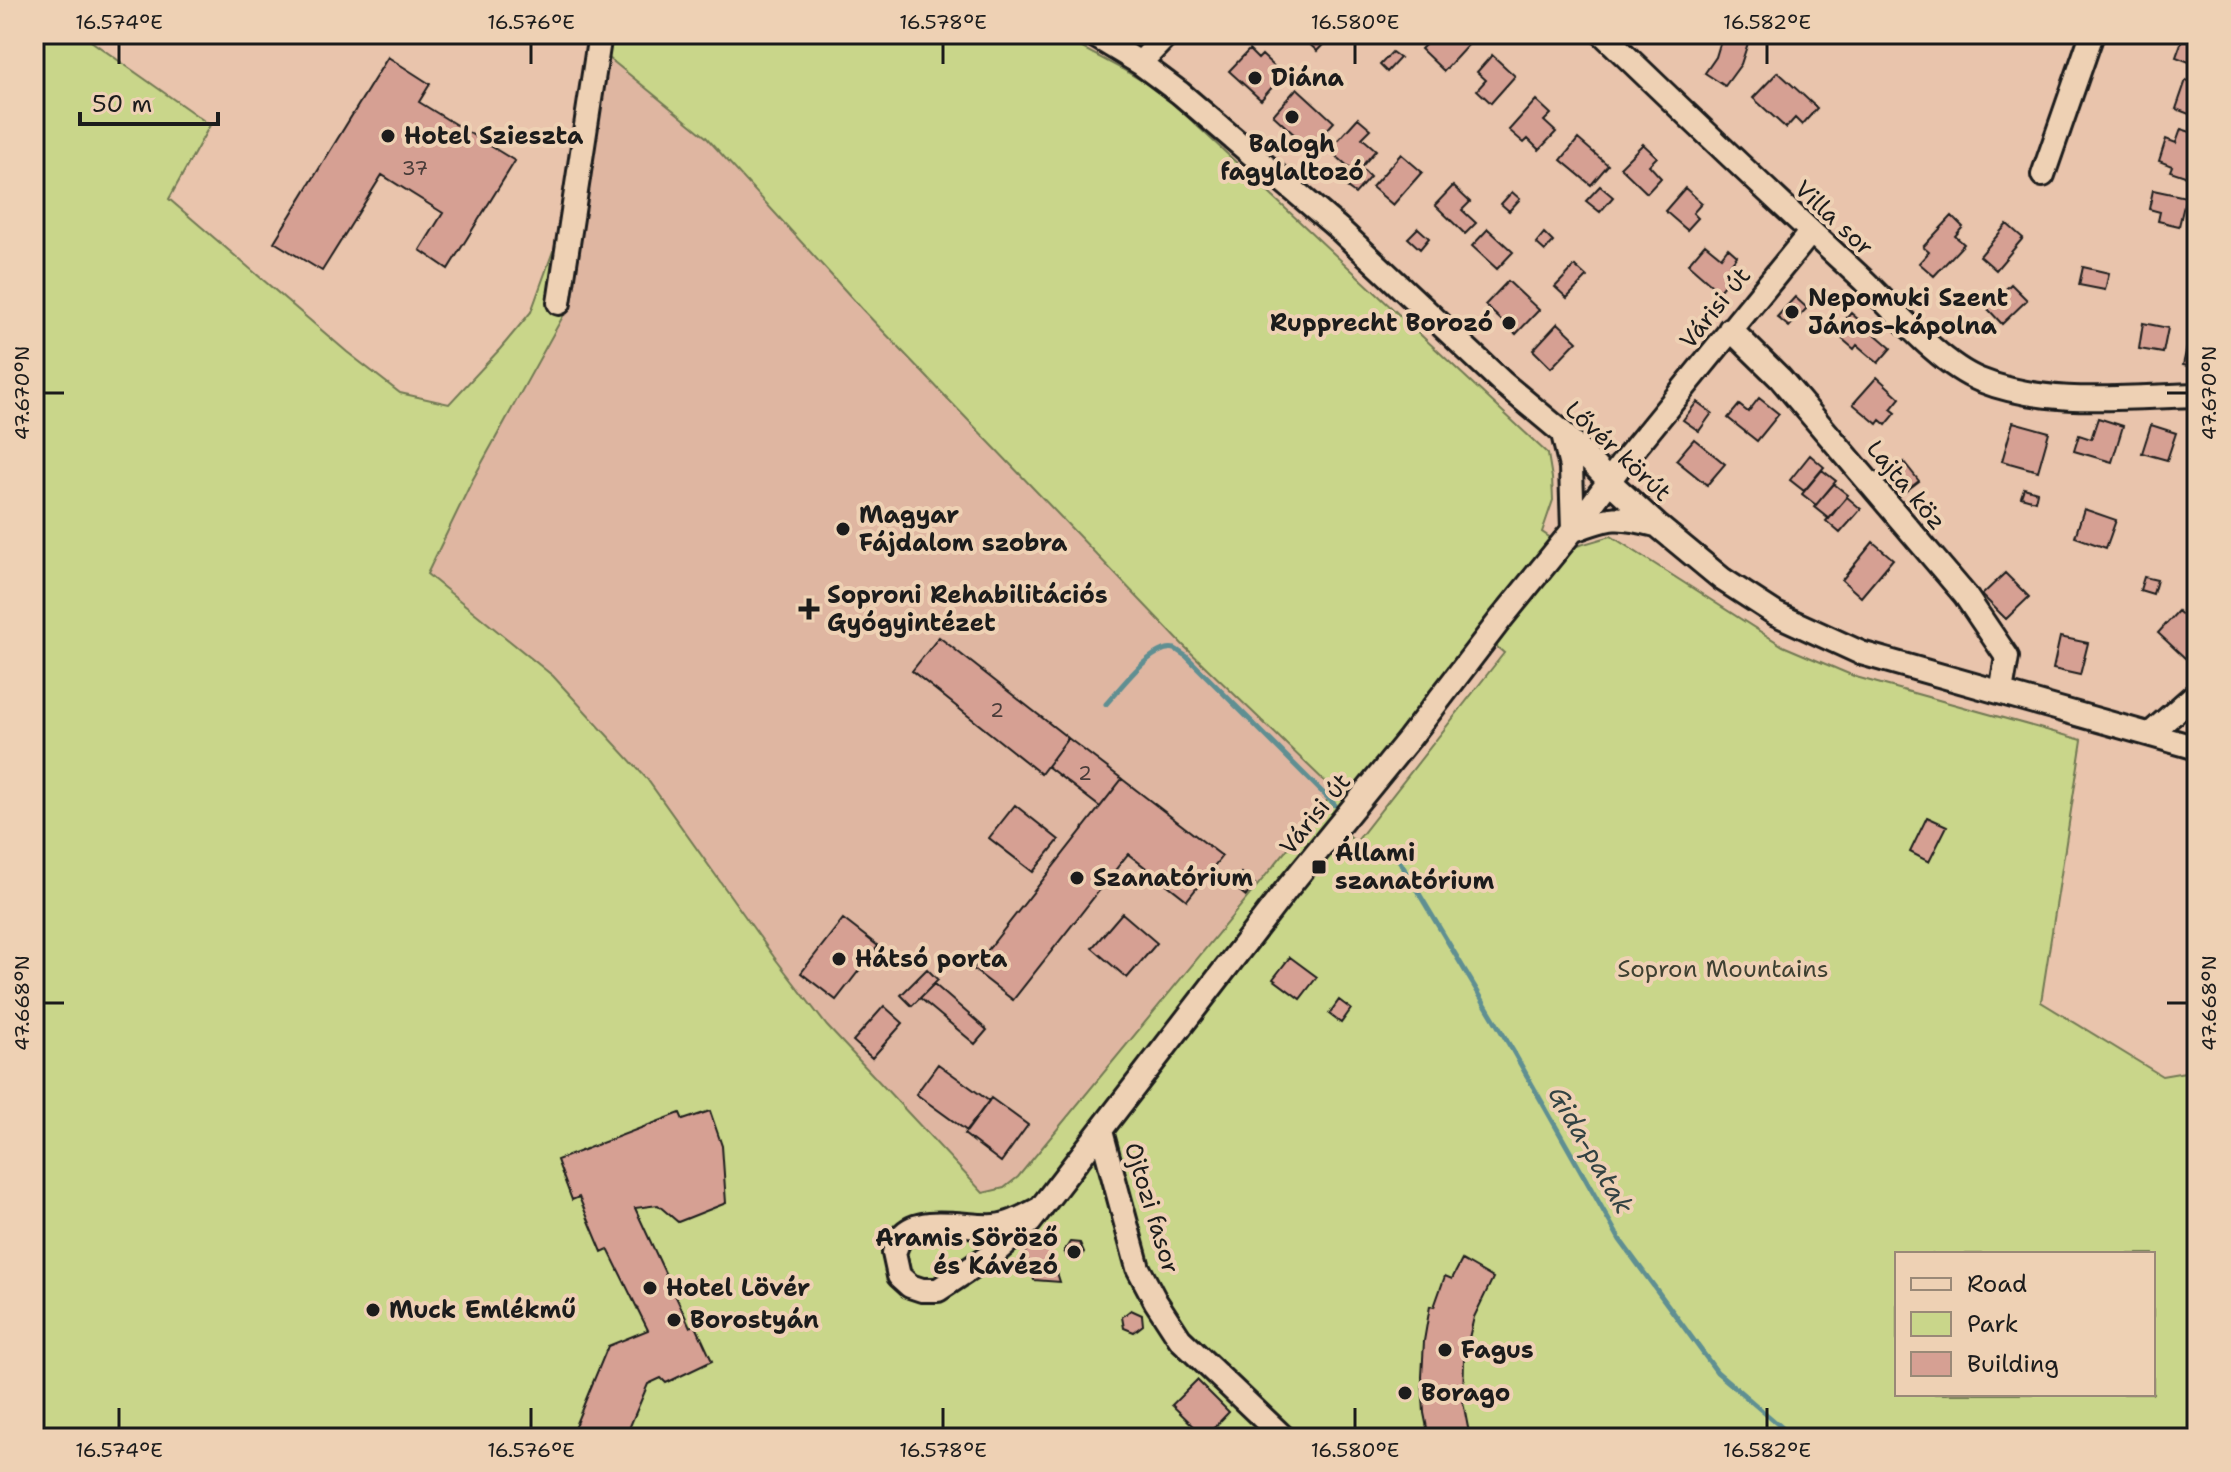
<svg xmlns="http://www.w3.org/2000/svg" width="2231" height="1472" font-family="'Shantell Sans',sans-serif">
<style>
.built{fill:#dfb6a1}
.green{fill:#c9d68a;stroke:#727953;stroke-width:2;fill-rule:evenodd}
.lines{fill:none;stroke-linecap:round;stroke-linejoin:round}
.stream{stroke:#5e8f92;stroke-width:5}
.building{fill:#d6a093;stroke:#1c1c1c;stroke-width:2}
.street-casing{stroke:#1c1c1c;stroke-width:28}
.street{stroke:#eed1b4;stroke-width:22}
.ticks{fill:none;stroke:#1c1c1c;stroke-width:3}
.poi-dot{fill:#1c1c1c;stroke:#eed1b4;stroke-width:3}
.labels{text-anchor:middle;stroke-width:8;stroke-linejoin:round;paint-order:stroke}
.number-label{font-size:20px;fill:#4a3d3a}
.poi-label{font-size:24px;font-weight:bold;fill:#1c1c1c;stroke:#eed1b4;text-anchor:start}
.street-label{font-size:24px;fill:#1c1c1c;stroke:#eed1b4}
.park-label{font-size:24px;fill:#3f4132;stroke:#eed1b4}
.water-label{font-size:26px;font-style:italic;fill:#324243;stroke:#eed1b4}
.neatline{fill:none;stroke:#1c1c1c;stroke-width:3}
.ticks-label{font-size:20px;text-anchor:middle;fill:#1c1c1c}
</style>
<rect width="100%" height="100%" fill="#e9c4ac"/>
<filter id="ink" filterUnits="userSpaceOnUse"><feTurbulence type="fractalNoise" baseFrequency=".0125" numOctaves="2"/><feDisplacementMap in="SourceGraphic" scale="16" xChannelSelector="R" yChannelSelector="G"/><feConvolveMatrix kernelMatrix="1 2 1 2 8 2 1 2 1" color-interpolation-filters="sRGB"/></filter>
<g filter="url(#ink)">
<path class="built" d="M608 57 706 137 862 309 1183 645 1335 791 1018 1177 1004 1188 984 1194 827 1026 774 957 646 778 553 676 426 574 473 479 567 309Z"/>
<path class="green" d="M34 34H81L210 125 169 199 347 352 400 393 449 404 500 349 531 312 553 251 571 254 610 34H1056L1122 69 1162 93 1548 454 1552 478 1553 500 1542 532 1567 549 1611 536 1783 646 1856 677 2082 740 2041 1002 2162 1076 2197 1070V1438H34ZM609 58 706 137 862 309 1183 645 1335 791 1018 1177 1004 1188 983 1193 827 1026 774 957 647 779 553 676 427 574 473 479 567 309ZM1490 641 1504 653 1356 842 1341 830ZM1897 1254H2153V1394H1897Z"/>
<g class="lines">
<path class="stream" d="M1106 704C1120 689 1153 643 1175 649 1179 651 1182 654 1186 656L1335 805
M1393 850 1513 1051 1620 1240 1717 1372 1794 1438"/>
</g>
<path class="building" d="M1312 34H1330L1332 35 1317 51 1306 41Z
M1436 34H1457L1468 45 1444 71 1421 49Z
M1723 34H1751L1741 64 1725 86 1705 73 1716 57Z
M2184 35 2197 39V65L2176 57Z
M1249 50 1258 59 1262 55 1275 67 1272 71 1280 78 1261 100 1229 71Z
M1392 52 1400 58 1387 72 1380 65Z
M1492 55 1515 76 1491 103 1477 90 1486 80 1477 72Z
M388 57 430 84 419 102 515 161 448 269 420 250 443 213 382 175 322 271 274 242Z
M1778 72 1817 108 1802 125 1795 118 1786 128 1753 98Z
M2194 78 2197 79V117L2176 109 2186 80 2192 82Z
M1297 88 1334 122 1310 149 1273 115Z
M1536 100 1551 114 1544 121 1556 132 1539 150 1528 139 1524 143 1509 130Z
M1358 118 1371 129 1362 138 1376 150 1356 173 1329 150Z
M2181 129 2197 134V152L2188 177 2170 171 2172 166 2159 161 2166 139 2176 143Z
M1578 139 1608 165 1591 185 1561 160Z
M1643 144 1657 157 1649 165 1661 178 1647 193 1620 167Z
M1401 154 1422 172 1393 205 1372 187Z
M1363 170 1370 177 1355 194 1347 188Z
M1453 186 1470 202 1462 210 1476 223 1465 234 1435 205Z
M1600 186 1613 197 1600 212 1586 201Z
M1685 188 1702 203 1693 213 1698 218 1687 230 1665 211Z
M2153 190 2186 197 2179 226 2158 221 2160 212 2149 209Z
M1512 192 1520 199 1509 211 1501 204Z
M1952 216 1963 227 1955 236 1964 244 1934 276 1919 263 1929 252 1923 247Z
M2007 224 2023 238 1996 270 1980 256Z
M1418 228 1429 238 1420 249 1408 238Z
M1488 229 1513 252 1497 269 1472 246Z
M1544 233 1553 242 1545 251 1536 243Z
M1705 244 1721 257 1728 248 1737 256 1730 265 1737 270 1719 291 1688 264Z
M1575 266 1587 277 1567 298 1555 287Z
M2083 267 2109 273 2105 290 2079 285Z
M1508 281 1539 310 1516 334 1485 305Z
M2011 284 2027 300 2002 324 1987 308Z
M1795 297 1807 308 1789 327 1777 317Z
M1851 313 1891 348 1878 363 1857 345 1854 349 1841 338 1845 334 1838 328Z
M2194 316 2197 317V368L2183 365Z
M1558 323 1577 341 1551 368 1533 350Z
M2143 323 2168 328 2163 353 2139 349Z
M1877 377 1900 398 1891 409 1896 413 1886 425 1880 420 1877 424 1853 404Z
M1759 398 1779 414 1757 441 1728 418 1739 405 1748 412Z
M1697 402 1712 413 1699 431 1683 420Z
M2098 418 2123 426 2112 462 2074 451 2079 435 2091 439Z
M2013 422 2049 432 2038 471 2002 461Z
M2151 425 2176 433 2167 460 2142 453Z
M1694 439 1725 464 1707 485 1676 460Z
M1810 455 1824 467 1804 491 1790 480Z
M1904 462 1919 481 1898 497 1889 486 1901 477 1895 469Z
M1822 470 1836 481 1816 505 1802 494Z
M1834 484 1848 495 1829 519 1814 507Z
M2024 488 2037 492 2035 501 2021 497Z
M1847 497 1861 509 1840 533 1826 521Z
M2084 509 2116 520 2106 548 2075 537Z
M1873 542 1893 559 1861 597 1842 580Z
M2005 573 2029 597 2006 619 1982 595Z
M2144 577 2157 580 2153 594 2140 590Z
M2178 611 2197 628V646L2185 658 2158 633Z
M939 637 1068 738 1041 774 912 671Z
M2060 637 2088 643 2080 675 2053 669Z
M1068 738 1122 779 1100 807 1047 766Z
M1122 779 1222 856 1187 900 1128 854 1013 1000 973 969Z
M1015 805 1059 840 1033 872 989 838Z
M1927 817 1947 826 1929 862 1910 852Z
M1241 873 1255 884 1246 896 1232 885Z
M1122 913 1157 943 1127 978 1092 948Z
M843 919 878 946 836 1000 801 973Z
M1290 957 1317 977 1300 999 1273 979Z
M927 969 938 980 912 1006 901 995Z
M934 984 987 1030 975 1044 920 998Z
M1339 1000 1351 1009 1341 1023 1329 1014Z
M884 1006 903 1023 872 1058 853 1041Z
M938 1064 989 1101 967 1131 916 1094Z
M991 1098 1028 1125 1001 1162 964 1134Z
M710 1111 722 1146 726 1203 678 1222 658 1205 635 1208 690 1327 695 1324 712 1361 666 1383 661 1378 648 1384 625 1438H570L608 1346 648 1330 608 1249 602 1252 579 1197 572 1200 557 1160 680 1113 683 1120Z
M1046 1238 1060 1282 1034 1280 1024 1249 1035 1246 1034 1242Z
M1070 1242 1080 1243 1084 1252 1078 1260H1069L1064 1251Z
M1462 1260 1493 1278 1474 1317 1464 1359 1463 1402 1470 1438H1429L1424 1413 1422 1377 1424 1341 1430 1306 1434 1307 1445 1276 1452 1279Z
M1131 1310 1142 1315 1143 1325 1134 1332 1124 1328 1122 1317Z
M1197 1380 1229 1412 1205 1437 1172 1405Z"/>
<g class="lines">
<defs>
<path id="street" d="M1092 34 1140 63 1180 93 1338 228 1503 383 1563 433 1609 481 1658 526 1722 579 1776 614 1861 653 2197 748
M1603 34C1688 116 1773 197 1860 277 1893 308 1939 364 1980 380 2047 407 2126 397 2197 395
M1140 63 1168 34
M2043 175 2092 34
M559 303 600 34
M1730 329 1780 378 1965 595 2007 657 2001 692
M1563 434 1571 467 1573 530
M1574 530C1610 516 1618 515 1656 525
M2150 734 2197 693
M1101 1131 1138 1268 1156 1302 1180 1339 1284 1438
M1041 1208C1027 1215 1011 1225 994 1226 969 1228 919 1214 902 1236 898 1241 896 1248 894 1253L899 1276 910 1286 922 1290H938L997 1251 1030 1222 1286 890 1409 739 1500 620 1573 530 1621 465 1810 233"/>
</defs>
<use href="#street" class="street-casing"/>
<use href="#street" class="street"/>
</g>
</g>
<path class="ticks" d="M119 44V64M531 44V64M943 44V64M1355 44V64M1767 44V64M44 393H64M2167 393H2187M44 1003H64M2167 1003H2187M119 1408V1428M531 1408V1428M943 1408V1428M1355 1408V1428M1767 1408V1428"/>
<g class="poi-dot">
<circle cx="1255" cy="78" r="8"/>
<circle cx="1292" cy="117" r="8"/>
<circle cx="388" cy="136" r="8"/>
<circle cx="1792" cy="312" r="8"/>
<circle cx="1509" cy="323" r="8"/>
<circle cx="843" cy="529" r="8"/>
<path d="M805 597h8v8h8v8h-8v8h-8v-8h-8v-8h8z"/>
<rect x="1311" y="859" width="16" height="16" rx="4"/>
<circle cx="1077" cy="878" r="8"/>
<circle cx="839" cy="959" r="8"/>
<circle cx="1074" cy="1252" r="8"/>
<circle cx="650" cy="1288" r="8"/>
<circle cx="373" cy="1310" r="8"/>
<circle cx="674" cy="1320" r="8"/>
<circle cx="1445" cy="1350" r="8"/>
<circle cx="1405" cy="1393" r="8"/>
</g>
<g class="labels">
<g class="number-label">
<text x="415" y="175">37</text>
<text x="997" y="717">2</text>
<text x="1085" y="780">2</text>
</g>
<g class="poi-label">
<text x="1271" y="86">Diána</text>
<text x="404" y="144">Hotel Szieszta</text>
<text x="1292" y="152" text-anchor="middle">Balogh<tspan x="1292" dy="28">fagylaltozó</tspan></text>
<text x="1808" y="306">Nepomuki Szent<tspan x="1808" dy="28">János-kápolna</tspan></text>
<text x="1493" y="331" text-anchor="end">Rupprecht Borozó</text>
<text x="859" y="523">Magyar<tspan x="859" dy="28">Fájdalom szobra</tspan></text>
<text x="827" y="603">Soproni Rehabilitációs<tspan x="827" dy="28">Gyógyintézet</tspan></text>
<text x="1335" y="861">Állami<tspan x="1335" dy="28">szanatórium</tspan></text>
<text x="1093" y="886">Szanatórium</text>
<text x="855" y="967">Hátsó porta</text>
<text x="1058" y="1246" text-anchor="end">Aramis Söröző<tspan x="1058" dy="28">és Kávézó</tspan></text>
<text x="666" y="1296">Hotel Lövér</text>
<text x="389" y="1318">Muck Emlékmű</text>
<text x="690" y="1328">Borostyán</text>
<text x="1461" y="1358">Fagus</text>
<text x="1421" y="1401">Borago</text>
</g>
<g class="street-label">
<text transform="translate(1834 218) rotate(43)" y="8">Villa sor</text>
<text transform="translate(1715 308) rotate(-51)" y="8">Várisi út</text>
<text transform="translate(1618 451) rotate(43)" y="8">Lővér körút</text>
<text transform="translate(1906 485) rotate(50)" y="8">Lajta köz</text>
<text transform="translate(1315 814) rotate(-51)" y="8">Várisi út</text>
<text transform="translate(1152 1208) rotate(73)" y="8">Ojtozi fasor</text>
</g>
<g class="park-label">
<text x="1723" y="977">Sopron Mountains</text>
</g>
<g class="water-label">
<text transform="translate(1591 1150) rotate(60)" y="9">Gida-patak</text>
</g>
</g>
<rect width="2231" height="1472" fill="none" stroke="#eed1b4" stroke-width="88"/>
<rect x="1895" y="1252" width="260" height="144" fill="#eed1b4" stroke="#9a8977" stroke-width="2"/>
<rect x="1911" y="1278" width="40" height="12" fill="#eed1b4" stroke="#9a8977" stroke-width="2"/>
<text x="1967" y="1292" font-size="24" fill="#1c1c1c">Road</text>
<rect x="1911" y="1312" width="40" height="24" fill="#c9d68a" stroke="#9a8977" stroke-width="2"/>
<text x="1967" y="1332" font-size="24" fill="#1c1c1c">Park</text>
<rect x="1911" y="1352" width="40" height="24" fill="#d6a093" stroke="#9a8977" stroke-width="2"/>
<text x="1967" y="1372" font-size="24" fill="#1c1c1c">Building</text>
<path d="M80 112v12h138v-12" fill="none" stroke="#1c1c1c" stroke-width="4"/>
<text x="92" y="112" font-size="24" fill="#1c1c1c" stroke="#eed1b4" stroke-width="6" paint-order="stroke">50 m</text>
<rect x="44" y="44" width="2143" height="1384" class="neatline"/>
<g class="ticks-label">
<text x="119" y="29">16.574°E</text>
<text x="531" y="29">16.576°E</text>
<text x="943" y="29">16.578°E</text>
<text x="1355" y="29">16.580°E</text>
<text x="1767" y="29">16.582°E</text>
<text transform="translate(22 393) rotate(-90)" y="7">47.670°N</text>
<text transform="translate(2209 393) rotate(-90)" y="7">47.670°N</text>
<text transform="translate(22 1003) rotate(-90)" y="7">47.668°N</text>
<text transform="translate(2209 1003) rotate(-90)" y="7">47.668°N</text>
<text x="119" y="1457">16.574°E</text>
<text x="531" y="1457">16.576°E</text>
<text x="943" y="1457">16.578°E</text>
<text x="1355" y="1457">16.580°E</text>
<text x="1767" y="1457">16.582°E</text>
</g>
</svg>
